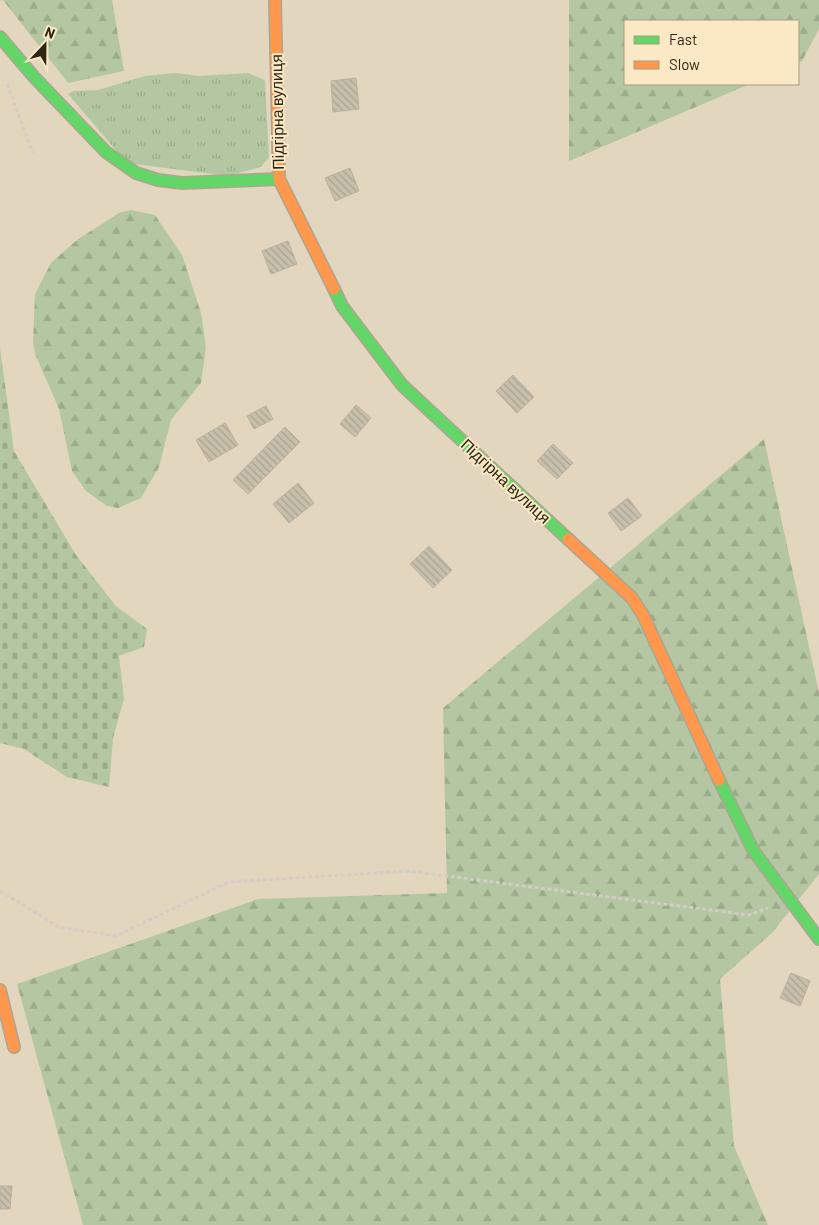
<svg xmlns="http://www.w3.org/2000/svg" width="819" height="1225" font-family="Barlow,sans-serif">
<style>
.grass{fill:url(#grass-tufts)}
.forest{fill:url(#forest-firs)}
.cemetery{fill:url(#cemetery-stones)}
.building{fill:url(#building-back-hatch);stroke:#b9b29e}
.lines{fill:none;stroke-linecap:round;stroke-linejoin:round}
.fast-casing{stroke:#aea492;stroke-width:14}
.slow-casing{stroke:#aea492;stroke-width:14}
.path{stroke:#d2cec6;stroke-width:3;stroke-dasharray:4 2.5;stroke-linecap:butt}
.fast{stroke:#63d668;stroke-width:11}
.slow{stroke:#ff974d;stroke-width:11}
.labels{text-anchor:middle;stroke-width:4;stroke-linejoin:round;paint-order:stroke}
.street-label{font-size:16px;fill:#2e2615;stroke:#fbe9c6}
</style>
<defs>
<pattern id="grass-tufts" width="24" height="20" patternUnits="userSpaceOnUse" patternTransform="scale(1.25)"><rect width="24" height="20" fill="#b4c7a2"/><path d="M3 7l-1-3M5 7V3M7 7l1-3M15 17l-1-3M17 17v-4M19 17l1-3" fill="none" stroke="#9bab8b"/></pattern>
<pattern id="forest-firs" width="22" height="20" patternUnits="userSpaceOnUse" patternTransform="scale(1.25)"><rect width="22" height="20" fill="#b4c7a2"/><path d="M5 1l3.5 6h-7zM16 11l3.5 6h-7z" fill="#9bab8b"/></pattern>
<pattern id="cemetery-stones" width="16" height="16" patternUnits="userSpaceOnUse" patternTransform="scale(1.25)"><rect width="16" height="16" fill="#b4c7a2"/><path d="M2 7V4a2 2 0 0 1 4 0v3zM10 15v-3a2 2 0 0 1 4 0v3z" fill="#9bab8b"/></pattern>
<pattern id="building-back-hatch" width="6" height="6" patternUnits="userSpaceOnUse" patternTransform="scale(1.25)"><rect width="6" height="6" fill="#c6c0ac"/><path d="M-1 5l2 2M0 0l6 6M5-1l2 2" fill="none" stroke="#aaa593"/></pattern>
</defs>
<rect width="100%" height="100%" fill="#e3d6be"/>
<path class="grass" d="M175 73 199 76 248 73 265 80 269 157 261 167 227 176 127 163 68 94 73 91 98 90 145 76Z"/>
<path class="forest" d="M3 0H112L124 71 68 83Z
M569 0H819V29L802 61 798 63V21H625V84H750L569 161Z
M131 210 155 215 182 255 201 313 206 347 201 383 171 420 159 467 141 498 118 508 107 506 86 491 72 471 59 409 36 356 33 343 35 294 51 263 77 240 119 213Z
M764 439 819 693V874L772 933 720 979 734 1146 768 1225H83L17 984 258 899 447 893 443 708Z"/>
<path class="cemetery" d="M0 348 14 451 76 555 116 606 147 629 144 647 119 656 124 699 113 738 109 787 67 777 24 749 0 743Z"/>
<path class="building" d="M356 78 359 109 333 112 331 81Z
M350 168 359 191 335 201 325 178Z
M288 241 297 264 271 274 262 251Z
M513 375 534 397 517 413 496 391Z
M356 405 371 418 355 437 340 424Z
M266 406 273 419 254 429 247 416Z
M225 423 238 445 209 462 196 440Z
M285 427 300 442 248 494 233 480Z
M553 444 573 463 557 479 537 461Z
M298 483 314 503 289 523 273 504Z
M628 498 642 516 621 531 608 513Z
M429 546 452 570 433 588 410 564Z
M791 973 810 981 800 1006 780 998Z
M0 1186H12L10 1209H0Z"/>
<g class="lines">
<defs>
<path id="fast" d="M0 37 34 77 106 152 136 173 158 180 182 183 279 179
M334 289 342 306 402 385 568 539
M719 780 753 850 819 939"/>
<path id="slow" d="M275 0 279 179 334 289
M568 539 632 598 643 615 719 780
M0 990 14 1047"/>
</defs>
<use href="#fast" class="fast-casing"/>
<use href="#slow" class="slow-casing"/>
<path class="path" d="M7 84 33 153
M0 891 59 927 116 936 229 882 408 871 749 915 768 908"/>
<use href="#fast" class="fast"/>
<use href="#slow" class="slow"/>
</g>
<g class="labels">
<g class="street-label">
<text transform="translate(277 112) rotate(-91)" y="6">Підгірна вулиця</text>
<text transform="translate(506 481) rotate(43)" y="6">Підгірна вулиця</text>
</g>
</g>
<rect x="624" y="20" width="175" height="65" fill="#fbe9c6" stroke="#a99b7f"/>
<rect x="634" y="36" width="25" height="8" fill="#63d668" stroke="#a99b7f"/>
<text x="669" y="45" font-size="15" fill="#2e2615">Fast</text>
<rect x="634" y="61" width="25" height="8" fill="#ff974d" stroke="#a99b7f"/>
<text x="669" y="70" font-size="15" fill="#2e2615">Slow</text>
<g transform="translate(45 45) rotate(22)" stroke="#fbe9c6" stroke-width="4" paint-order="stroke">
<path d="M0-4L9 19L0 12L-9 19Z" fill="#2e2615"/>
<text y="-8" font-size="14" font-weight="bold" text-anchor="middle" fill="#2e2615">N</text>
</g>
</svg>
